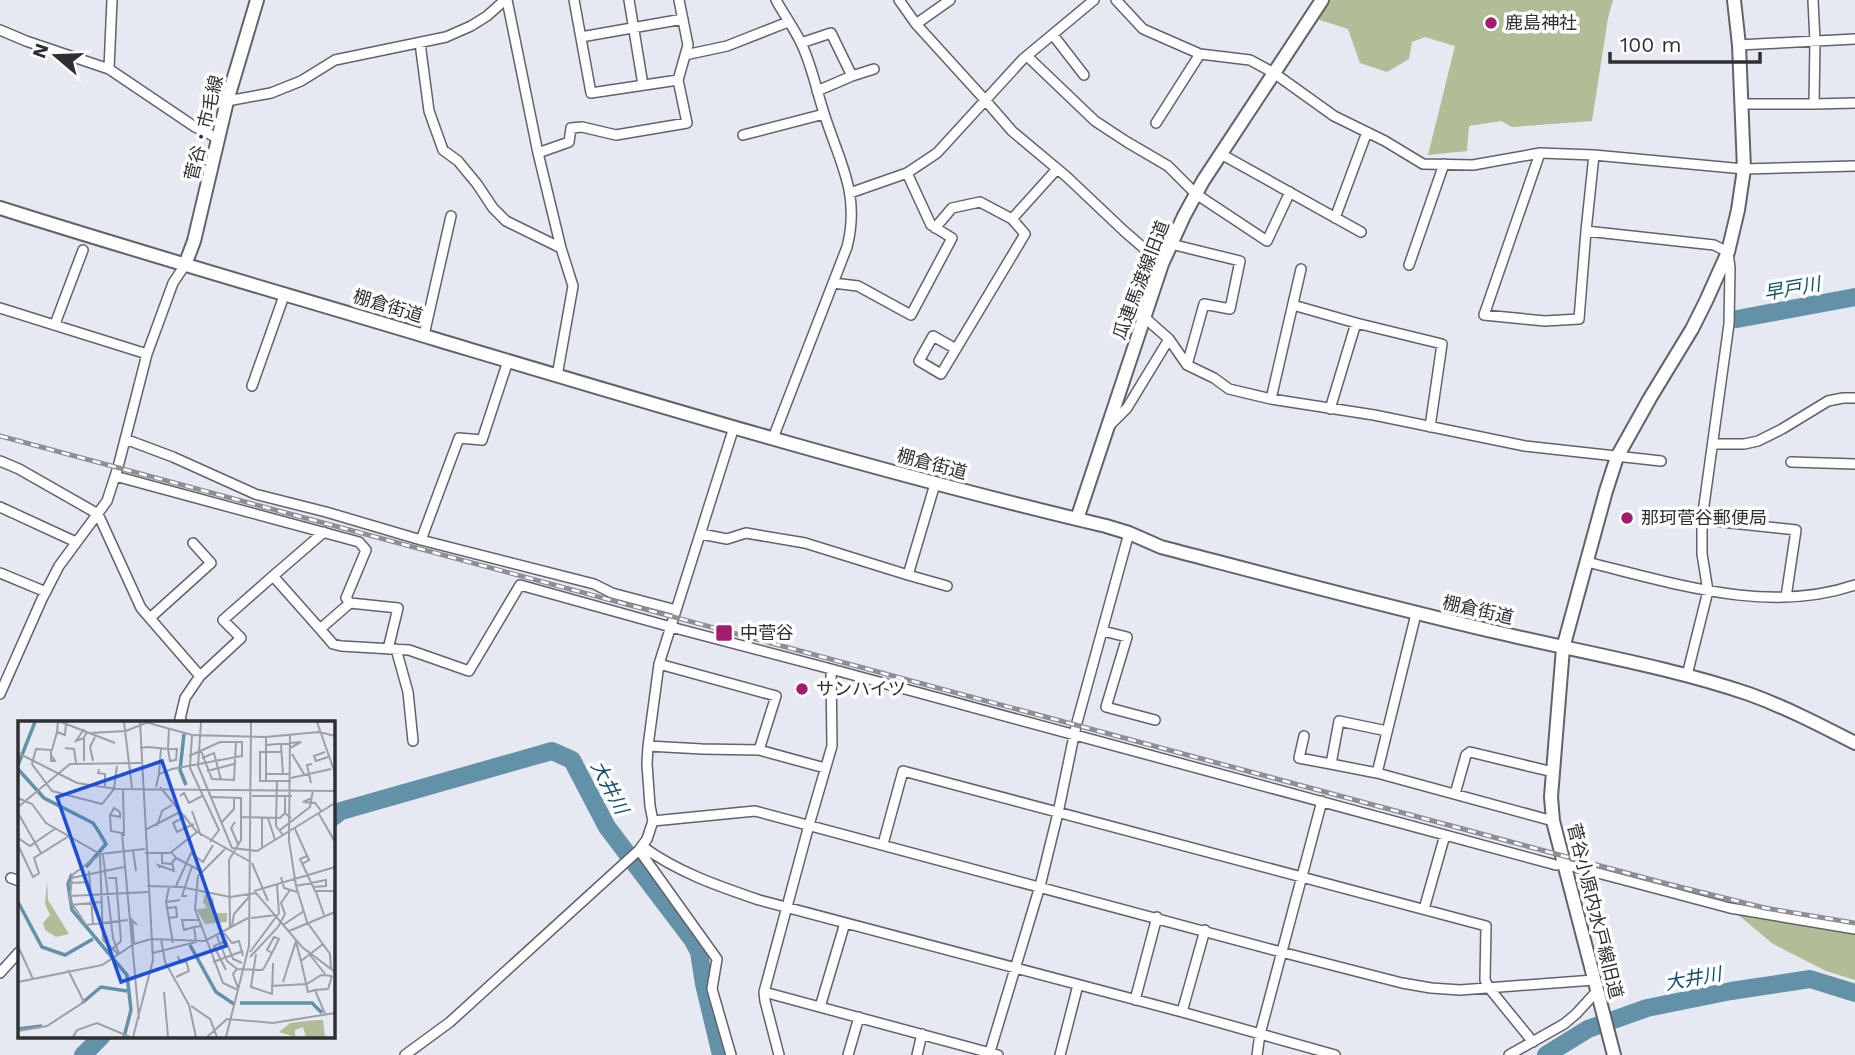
<svg xmlns="http://www.w3.org/2000/svg" width="1855" height="1055" font-family="'Work Sans','Noto Sans JP',sans-serif">
<style>
.green{fill:#b0bd96}
.lines{fill:none;stroke-linecap:round;stroke-linejoin:round}
.river{stroke:#6392a8;stroke-width:18}
.street-casing{stroke:#61636b;stroke-width:12}
.secondary-casing{stroke:#61636b;stroke-width:16}
.street{stroke:#fff;stroke-width:9}
.secondary{stroke:#fff;stroke-width:12}
.rail-casing{stroke:#8d8f95;stroke-width:5}
.rail{stroke:#fff;stroke-width:2.5;stroke-dasharray:8;stroke-linecap:butt}
.poi-dot{fill:#a21d6c;stroke:#fff;stroke-width:2.5}
.labels{text-anchor:middle;stroke-width:7;stroke-linejoin:round;paint-order:stroke}
.poi-label{font-size:18px;fill:#2e2f32;stroke:#fff;text-anchor:start}
.street-label{font-size:18px;fill:#2e2f32;stroke:#fff}
.water-label{font-size:19px;font-style:italic;fill:#0f4f67;stroke:#fff}
.inset-river{fill:none;stroke:#6392a8;stroke-width:3.5}
.inset-road{fill:none;stroke:#9c9fa5;stroke-width:2}
.view{fill:#1d4ed8;fill-opacity:0.15;stroke:#1d4ed8;stroke-width:3.5}
.inset-edge{fill:none;stroke:#2e2f32;stroke-width:3.5}
</style>
<rect width="100%" height="100%" fill="#e6e9f2"/>
<path class="green" d="M1330 0H1613L1608 18 1592 121 1512 127 1501 121 1469 126 1467 151 1428 155 1455 46 1425 37 1412 42 1409 59 1387 72 1360 63 1348 29 1317 19Z
M1736 913 1855 933V980L1826 971 1773 944Z"/>
<g class="lines">
<path class="river" d="M1737 319 1855 297
M332 818 341 811 552 751 572 760 607 827 692 939 699 952 704 984 721 1055
M83 1055 102 1036
M1546 1055 1588 1029 1647 1008 1731 991 1810 979 1855 993"/>
<defs>
<path id="street" d="M112 0 109 69 195 127 219 139
M507 0 538 153 561 248 573 286 557 376
M574 0 591 93 678 80 688 45 679 0
M629 0 643 85
M899 0 916 24
M950 0 916 24 986 101 1012 131 1067 177 1124 231 1162 264
M1116 0 1143 29 1200 54 1250 60 1274 73 1334 116 1385 141 1423 164 1473 165 1540 153 1594 155 1744 169 1855 166
M1813 0 1815 41 1814 104 1855 103
M0 30 26 41 109 69
M1053 35 1084 75
M581 37 683 19
M420 43 429 111 443 150 458 161 477 184 493 208 506 221 561 248
M801 43 831 33 852 76
M1739 45 1855 39
M685 55 727 46 788 22
M1027 56 1095 121 1127 142 1168 166 1196 194 1267 241 1290 192
M817 91 852 76 874 69
M227 101 271 93 301 81 335 60 446 37 471 26 487 16 505 0
M1742 104H1814
M1156 123 1200 54
M743 135 824 114
M538 153 569 142 571 128 582 127 616 135 687 123 678 80
M1540 153 1484 315 1545 321 1579 319 1586 231
M1221 154 1361 232
M1594 155 1586 231 1714 245 1728 252 1730 268 1729 324 1702 520V554L1708 591 1687 675
M907 173 937 153 1023 59 1094 0
M1335 218 1367 132
M1012 219 1057 169
M935 228 952 208 980 202 1012 219 1025 234 941 374 919 361 933 336 956 349
M1171 244 1240 261 1230 309 1204 304 1187 365
M1409 265 1444 164
M833 283 858 286 911 315 952 238 931 225 907 173 850 193
M1293 305 1356 323
M0 308 147 354
M1144 317 1169 339 1187 365 1214 378 1229 389 1271 399 1301 269
M55 324 83 250
M424 335 451 216
M252 386 285 293
M1271 399 1374 415 1525 446 1661 461
M1330 409 1356 323 1442 344 1430 427
M1110 425 1127 408 1169 339
M773 438 847 247C861 192 838 160 823 110 816 88 811 63 801 43 794 28 784 15 776 0
M125 439 173 457 255 494 326 512 421 540 594 584 612 593 676 610
M1714 444H1744L1758 441 1782 429 1828 401 1843 398H1855
M0 461 19 469 98 514 141 608 200 676 185 698 180 719 182 722
M1791 462 1855 464
M115 476 359 542 366 550 346 598 350 603 320 629 273 576 324 532
M935 484 908 575 947 586
M0 507 76 542
M1702 520 1796 530 1786 597
M701 534 727 539 746 533 805 543 908 575
M421 540 459 438 482 440 508 361
M1587 562C1673 583 1768 615 1855 585
M0 573 46 592
M350 603 398 608 388 649
M150 618 211 563 193 543
M320 629 333 644 341 646 409 650 469 671 520 585 671 627 831 669 1556 865 1564 864 1730 908 1855 929
M1103 631 1127 637 1106 707 1155 720
M396 649 408 692 413 741
M659 664 776 696 759 750
M200 676 241 638 223 620 273 576
M0 694 42 599 59 566 107 501 118 467 147 354 173 283 185 265
M1387 731 1339 721 1331 764 1377 773 1553 821
M1304 736 1299 758 1331 764
M648 746 702 749 759 750 825 768
M1377 773 1416 614
M1455 794 1466 755 1470 752 1553 772
M653 821 755 811 1281 952 1402 983 1431 988 1460 990 1594 980
M883 844 903 771 1486 926 1485 980 1489 988 1533 1042
M642 846C677 872 718 886 759 900L1182 1012 1335 1055
M639 850 717 959 712 989 731 1055
M11 878 19 881
M1424 909 1445 835
M0 973 19 952
M764 992 998 1055
M1135 1000 1157 917
M820 1007 845 923
M1182 1012 1205 930
M405 1055 450 1022 639 850 647 839 653 821 650 806 647 764 648 746 659 664 734 427
M779 1055 765 1001 764 992 809 825 832 746 831 669
M848 1055 859 1017
M917 1055 922 1034
M989 1055 1040 886 1058 813 1076 726 1129 533
M1060 1055 1078 985
M1257 1055 1260 1034 1322 801
M1509 1055 1564 1024 1576 1014 1597 991"/>
<path id="secondary" d="M0 208C145 254 292 296 438 340 659 406 881 473 1106 526L1129 533 1161 547C1272 576 1384 606 1496 632 1580 652 1666 666 1749 694 1785 707 1820 725 1855 743
M185 265 194 241 227 101 257 0
M1077 519 1162 264 1184 216 1203 181 1322 0
M1614 1055 1553 821 1551 797 1553 772 1563 648 1606 491 1617 457 1650 398 1692 329 1706 301 1728 252 1738 210 1744 169 1739 45 1734 0"/>
</defs>
<use href="#street" class="street-casing"/>
<use href="#secondary" class="secondary-casing"/>
<use href="#street" class="street"/>
<use href="#secondary" class="secondary"/>
<defs>
<path id="rail" d="M0 436 1664 883 1765 908 1855 923"/>
</defs>
<use href="#rail" class="rail-casing"/>
<use href="#rail" class="rail"/>
</g>
<g class="poi-dot">
<circle cx="1491" cy="23" r="7"/>
<circle cx="1627" cy="518" r="7"/>
<rect x="715" y="624" width="18" height="18" rx="3.5"/>
<circle cx="802" cy="689" r="7"/>
</g>
<g class="labels">
<g class="poi-label">
<text x="1505" y="29">鹿島神社</text>
<text x="1641" y="524">那珂菅谷郵便局</text>
<text x="740" y="639">中菅谷</text>
<text x="816" y="695">サンハイツ</text>
</g>
<g class="street-label">
<text transform="translate(204 128) rotate(-76)" y="6">菅谷・市毛線</text>
<text transform="translate(1141 280) rotate(-69)" y="6">瓜連馬渡線旧道</text>
<text transform="translate(388 306) rotate(17)" y="6">棚倉街道</text>
<text transform="translate(932 464) rotate(15)" y="6">棚倉街道</text>
<text transform="translate(1478 610) rotate(13)" y="6">棚倉街道</text>
<text transform="translate(1595 911) rotate(76)" y="6">菅谷小原内水戸線旧道</text>
</g>
<g class="water-label">
<text transform="translate(1792 288) rotate(-10)" y="7">早戸川</text>
<text transform="translate(610 787) rotate(62)" y="7">大井川</text>
<text transform="translate(1693 978) rotate(-10)" y="7">大井川</text>
</g>
</g>
<g transform="translate(18 721)">
<rect width="317" height="317" fill="#e6e9f2"/>
<path d="M29 160 30 179 51 213 38 216 27 209 25 202 32 194 27 183ZM187 172 193 181 195 175 197 192H209V201L187 203 178 188 189 187 185 181ZM298 299H305L307 316H288L285 306 277 309V316L261 311 272 302Z" fill="#b0bd96"/>
<path class="inset-river" d="M166 13 162 49 168 64M0 44 17 1M0 48 26 77 75 102 81 111 88 123 68 146M54 153 50 163 54 189 109 254 113 289 106 316M0 181 24 226 47 234 75 218M172 224 198 271 216 283M64 282 83 266 109 270M222 282H294L304 292M0 308 24 305"/>
<path class="inset-road" d="M40 1 39 11 47 14 48 2M43 1 97 22M106 1 114 67M127 1 174 14 248 16 301 11 317 15M183 1 180 45 214 127 239 130 317 82M299 1 317 52M66 8 58 20 66 17 69 10M39 11 34 29 18 28 14 43 34 70 84 83 96 68 99 45M73 12 108 10 130 1M272 13 271 120 278 165 289 201 312 233 313 248M174 14 172 47 201 109 192 121M248 24 283 21 272 27M263 24 265 53M47 27 56 28 58 42M122 27 130 26 150 28H159L158 39 152 40 150 28 151 7M183 30 194 58 216 59 218 21M263 31H242V60H273M307 31 296 35 298 40 310 36M0 32 59 62 98 68 317 70M274 33 286 53M33 34 37 40H33V29M184 37 196 32 203 59M66 40V18M75 40 72 26 77 16M81 48 80 52 87 53V65M189 50 216 43M141 53 143 27M248 53H272M273 57 313 48M248 60V16M259 60 258 105 265 114M293 62 289 44 294 43M138 66 141 53 154 48 224 35V21H202L171 35M142 66 179 111M105 68 106 115M162 75 166 72 171 82 184 75M234 75H274M267 75V92L273 97M194 76 223 77V119L211 139 212 207M0 77 14 83 28 102 82 133 127 128M294 77 285 81 297 82 304 91M0 86 52 43 123 42M174 90 183 115M102 91 96 87 92 94 102 96V91M0 92 23 132M301 93 317 121M92 94 93 110 104 112 121 298M168 95 155 102 159 111 176 103M223 96 262 97 267 92M244 97V127M250 97 257 119M217 101 213 107 220 123M203 102 216 88V77M139 105 144 90 154 84M277 108 291 139 284 143M127 109 162 91M262 109 292 86 295 69M0 117 12 125 38 107M0 124 15 156 21 152 16 137 51 115M207 128 180 155 177 188 205 262 220 269M115 129 118 150M127 132H152L179 111 231 140M144 133V142L153 143 158 137 154 132M82 134 85 219 100 233M85 134 95 217 101 233M289 135 282 138 297 170H317M158 137 183 150M234 142 250 180M142 147 140 144 156 150 154 141M71 150 75 203M54 154 52 179 68 204 110 199M54 154 80 135M263 156 266 167 279 171M53 157 106 146M90 157H98L103 220 93 229M51 162 72 161M129 165 163 166 212 176 238 172 284 226 317 251M158 165 173 132 185 141 195 124M278 165 308 159V165L295 166M151 166 148 181 162 179M236 170 317 146M298 171 306 194M52 175 130 171M169 175H164L174 145M148 181 155 222M53 184 83 181M149 187 158 186 159 196 151 197M316 191 317 158M233 197 258 194M265 204 286 190M214 205 216 193 231 176M176 206 166 209 164 199H181M271 210 317 191M206 212 214 222 221 220 225 235M199 215 209 240 219 248 244 249 246 247 254 232 261 218 256 216 249 229 254 232M143 218 147 241 171 284 178 316M278 221 283 240 305 223M116 223 114 199 119 204M0 225 15 258M232 231 261 192 259 164M135 232 178 221 176 206 183 205M238 233 233 266 254 273 255 242M292 234 307 253M232 236 260 206 267 193 263 182 272 169M283 240 290 271 297 269M195 241 225 230M219 248 215 253 220 267M208 249 196 225 208 220 215 238 224 242M158 256 171 250 168 240 162 242 160 235M0 261 84 244 116 223 133 218 187 220 230 197M265 261 278 220M253 265 289 263 303 254 314 255M146 271 150 316M173 285 192 298 199 316M307 293 297 269 310 268 314 255M0 310 29 305 66 281 50 249M55 316 59 309 79 302 112 316M115 316 135 239 122 1M189 316 209 298 255 302 317 292M208 316 231 225 233 1"/>
<path class="view" d="M144 40 208 225 103 261 39 76Z"/>
<rect width="317" height="317" class="inset-edge"/>
</g>
<g transform="translate(56 56) rotate(289)" stroke="#ffffff" stroke-width="5" paint-order="stroke">
<path d="M0-5L12 26L0 18L-12 26Z" fill="#2e2f32"/>
<text y="-10" font-size="19" font-weight="bold" text-anchor="middle" fill="#2e2f32">N</text>
</g>
<path d="M1610 52v10h150v-10" fill="none" stroke="#2e2f32" stroke-width="3.5"/>
<text x="1620" y="52" font-size="21" fill="#2e2f32" stroke="#ffffff" stroke-width="5" paint-order="stroke">100 m</text>
</svg>
